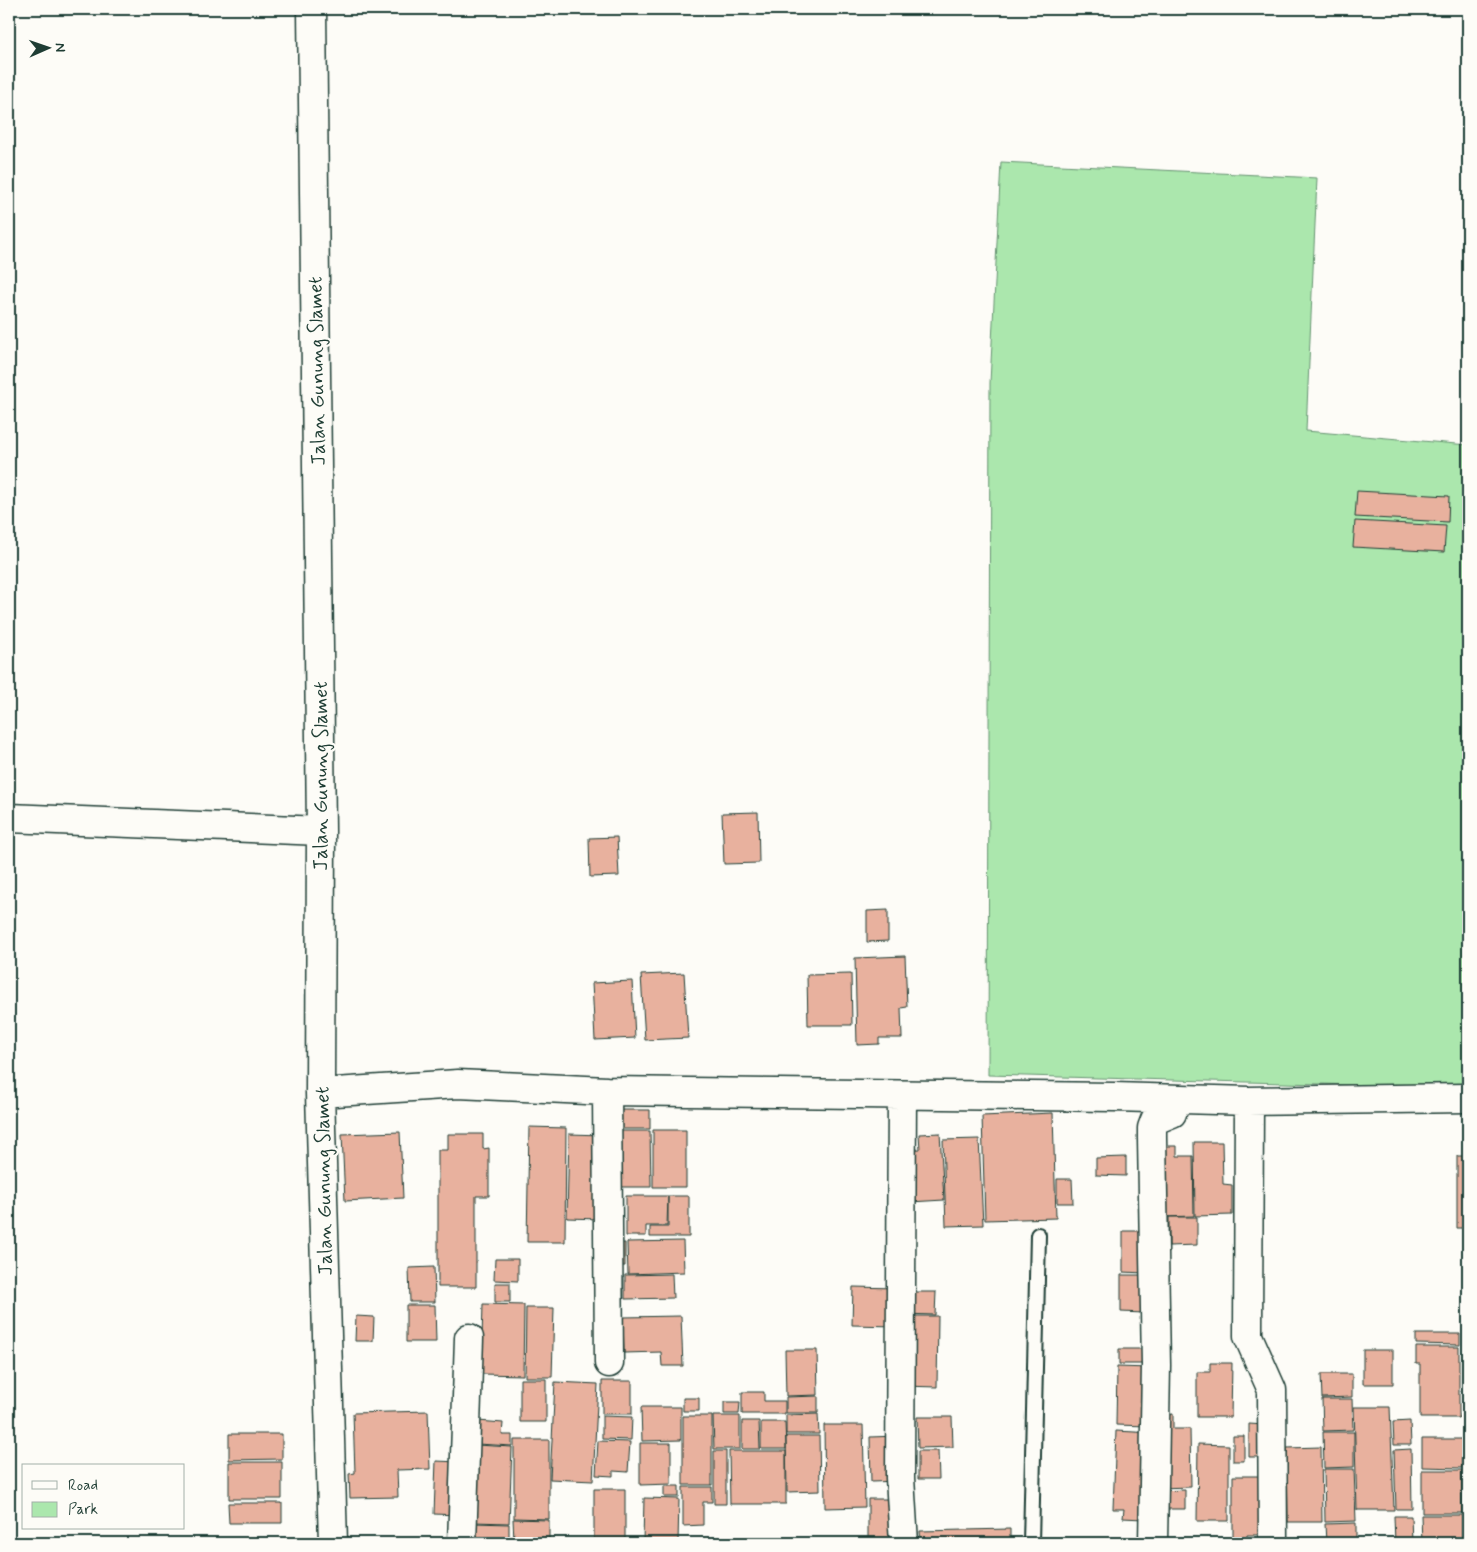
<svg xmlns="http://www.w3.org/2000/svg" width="1477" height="1552" font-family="Mynerve,sans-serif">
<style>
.green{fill:#abe7ad;stroke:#659270}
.building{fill:#e8b19e;stroke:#1f3d34}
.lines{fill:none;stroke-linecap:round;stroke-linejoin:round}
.service-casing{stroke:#1f3d34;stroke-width:18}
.minor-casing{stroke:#1f3d34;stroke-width:31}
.service{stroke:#fdfcf7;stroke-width:14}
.minor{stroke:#fdfcf7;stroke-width:28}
.labels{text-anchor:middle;stroke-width:4.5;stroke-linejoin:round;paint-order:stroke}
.street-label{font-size:20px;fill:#1f3d34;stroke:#fdfcf7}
</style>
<rect width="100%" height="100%" fill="#fdfcf7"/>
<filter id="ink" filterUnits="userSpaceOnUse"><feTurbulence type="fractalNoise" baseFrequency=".02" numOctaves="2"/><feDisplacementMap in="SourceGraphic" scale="10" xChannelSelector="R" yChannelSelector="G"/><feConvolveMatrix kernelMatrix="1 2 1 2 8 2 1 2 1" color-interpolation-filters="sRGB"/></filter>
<g filter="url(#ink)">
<path class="green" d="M1001 162 1317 178 1306 431 1468 445V1088L988 1075 990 383Z"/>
<path class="building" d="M1357 491 1449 496 1448 522 1355 517Z
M1355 521 1446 526 1444 552 1353 547Z
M758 812 759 863 724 864 722 813Z
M617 837 619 876 590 877 589 838Z
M888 910V941L867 942V911Z
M905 956 907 1007 901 1008 902 1038H879V1044L857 1045 855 958Z
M684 973 688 1038 645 1040 641 975Z
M851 974 852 1025H808L807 975Z
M632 981 635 1038 595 1040 592 983Z
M617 1110H650V1129H617Z
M1053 1113 1056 1218 985 1220 982 1116Z
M529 1127 566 1128 565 1242H527Z
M653 1130H686V1187H653Z
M617 1131H650L651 1187H617Z
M400 1132 403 1198 345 1201 342 1134Z
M940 1133 944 1200 910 1202 907 1150 920 1149 919 1134Z
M448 1134H483V1149L489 1148V1196H476V1287H438V1150H448Z
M569 1134 602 1135 600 1219 567 1218Z
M979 1139 983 1225 946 1226 943 1140Z
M1194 1142H1222L1223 1184 1232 1185V1215L1195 1216Z
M1160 1146H1177V1156H1193L1194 1216 1161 1217Z
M1457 1156H1468V1228H1457Z
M1126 1157V1176L1096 1175V1158Z
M1057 1179H1072L1073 1203H1057Z
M626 1196H668L667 1226H646V1236H626Z
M668 1196H689V1237H650V1227H668Z
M1169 1217H1197V1245L1169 1246Z
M1123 1231H1146L1145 1273 1123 1272Z
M683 1241 684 1272 628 1274 627 1242Z
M614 1243H625V1266H614Z
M495 1259H518V1281L494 1280Z
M434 1267 435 1302H410L409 1268Z
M672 1274 673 1298 625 1299V1275Z
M1121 1275H1145L1144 1313 1121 1312Z
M495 1283H510V1302H495Z
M853 1287 896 1288 895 1326 852 1325Z
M904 1292H936L935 1315 903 1314Z
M483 1304 524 1305 523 1375 481 1374Z
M406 1305H435L436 1342H406Z
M526 1308H554L552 1377H525Z
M356 1316 374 1317 373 1341H355Z
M681 1316 683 1366H662L661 1352 624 1353 623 1317Z
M904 1316H938L937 1387 903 1386Z
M1416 1334H1460V1345L1416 1344Z
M1416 1347H1459V1418H1420V1364H1416Z
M1119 1349H1154V1364H1119Z
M785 1350H817L818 1395 786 1396Z
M1363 1350H1393V1384H1363Z
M1210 1363H1232L1231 1417H1197V1372H1210Z
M1117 1367 1150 1368 1149 1426 1116 1425Z
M1321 1374H1352V1397L1322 1398Z
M520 1379H546V1422H520Z
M602 1381H632V1414H602Z
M555 1382 598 1384 593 1481 550 1479Z
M742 1392H764V1401H785V1414H742Z
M818 1396V1413H786V1397Z
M683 1398H699V1411H683Z
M1322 1399H1352L1353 1430 1323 1431Z
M724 1402H740L739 1414H724Z
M641 1407H681V1440L642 1441Z
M1354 1407H1390L1394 1510H1357Z
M428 1411 430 1469 397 1470 398 1497 350 1498 349 1474 355 1473 353 1413Z
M818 1414 819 1434H786V1415Z
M1173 1414V1429H1190L1191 1487 1158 1488 1160 1415Z
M602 1416 632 1417 631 1440 602 1439Z
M683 1416H712V1485H683Z
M713 1416H740V1449H714Z
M917 1417H952L953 1447 918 1448Z
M478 1421 503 1423 502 1435H512V1446L477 1444Z
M742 1421H759L760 1449H742Z
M1410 1421 1411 1445H1394L1393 1422Z
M761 1422H785L786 1449H761Z
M1249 1424 1265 1425V1457H1249Z
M824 1425H863L865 1507 825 1508Z
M1116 1431 1153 1433 1143 1519 1123 1518 1124 1509H1113Z
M1466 1431H1468V1502H1466Z
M1323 1432H1354V1467L1324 1468Z
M229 1434H282V1459L229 1460Z
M786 1436H819L820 1491 787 1492Z
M898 1436 899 1481 871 1482 870 1437Z
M1233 1436H1244V1461H1233Z
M1422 1439H1462V1468L1422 1467Z
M514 1440H549V1519L514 1518Z
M598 1441 630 1442 628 1472 613 1471V1476L596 1475Z
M640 1443H671V1484L640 1485Z
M1198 1444 1229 1445V1521H1197Z
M476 1445 512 1447 509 1523 473 1522Z
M1321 1447 1322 1522H1288L1287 1448Z
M1411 1449 1412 1509H1396L1394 1450Z
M714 1451H726V1504H714Z
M729 1451H786V1504H730Z
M918 1451H938L939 1479H918Z
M436 1461 459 1462 458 1515 434 1514Z
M229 1462H282V1499H229Z
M1324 1469H1354L1356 1521 1325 1522Z
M1422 1470H1462V1513H1422Z
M1233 1476H1263L1262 1535H1247V1543H1233Z
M664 1486H679V1497H664Z
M683 1487H712V1502H703V1525L683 1526Z
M594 1489H625V1543H594Z
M1185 1490V1509H1158V1491Z
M644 1498 679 1499 678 1543H643Z
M868 1499H900V1538L883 1539V1543H868Z
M228 1503H282V1523H229Z
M1466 1507H1468V1543H1466Z
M1421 1515H1462V1543H1422Z
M1394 1516H1411L1412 1543H1395Z
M513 1519 549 1520V1540H514Z
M474 1523 509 1524V1539L473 1538Z
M1356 1523V1543H1326L1325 1524Z
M1010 1529V1543H921L920 1531Z"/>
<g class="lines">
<defs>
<path id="service" d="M1031 1543 1038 1235"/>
<path id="minor" d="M312 9 321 831 320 1093 333 1543
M9 818 321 831
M607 1091 609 1363
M320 1093 458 1084 607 1091 1115 1097 1249 1101 1468 1098
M902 1095 900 1478 904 1543
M1249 1101 1248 1336 1272 1390 1273 1543
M462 1543 469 1338
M1153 1543 1156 1365 1152 1138V1128L1155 1120 1172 1113 1174 1107V1099"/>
</defs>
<use href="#service" class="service-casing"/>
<use href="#minor" class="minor-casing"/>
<use href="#service" class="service"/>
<use href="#minor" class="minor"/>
</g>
</g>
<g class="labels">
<g class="street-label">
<text transform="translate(316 371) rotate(-91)" y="7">Jalan Gunung Slamet</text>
<text transform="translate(320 776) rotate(-90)" y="7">Jalan Gunung Slamet</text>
<text transform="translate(323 1181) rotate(-91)" y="7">Jalan Gunung Slamet</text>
</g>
</g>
<rect width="1477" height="1552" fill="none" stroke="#fdfcf7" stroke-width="30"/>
<rect x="15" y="15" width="1447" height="1522" fill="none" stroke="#1f3d34" stroke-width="2" filter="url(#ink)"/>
<rect x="22" y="1464" width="162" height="65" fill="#fdfcf7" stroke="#a4b0a9"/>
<rect x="32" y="1481" width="25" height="8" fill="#fdfcf7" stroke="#a4b0a9"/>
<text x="68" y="1490" font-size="15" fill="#1f3d34">Road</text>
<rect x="32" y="1502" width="25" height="15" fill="#abe7ad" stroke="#a4b0a9"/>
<text x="68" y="1514" font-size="15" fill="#1f3d34">Park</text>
<g transform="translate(48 48) rotate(88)" stroke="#fdfcf7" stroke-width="4" paint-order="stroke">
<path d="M0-4L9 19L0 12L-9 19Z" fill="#1f3d34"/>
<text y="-8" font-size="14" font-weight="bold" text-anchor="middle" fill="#1f3d34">N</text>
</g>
</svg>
